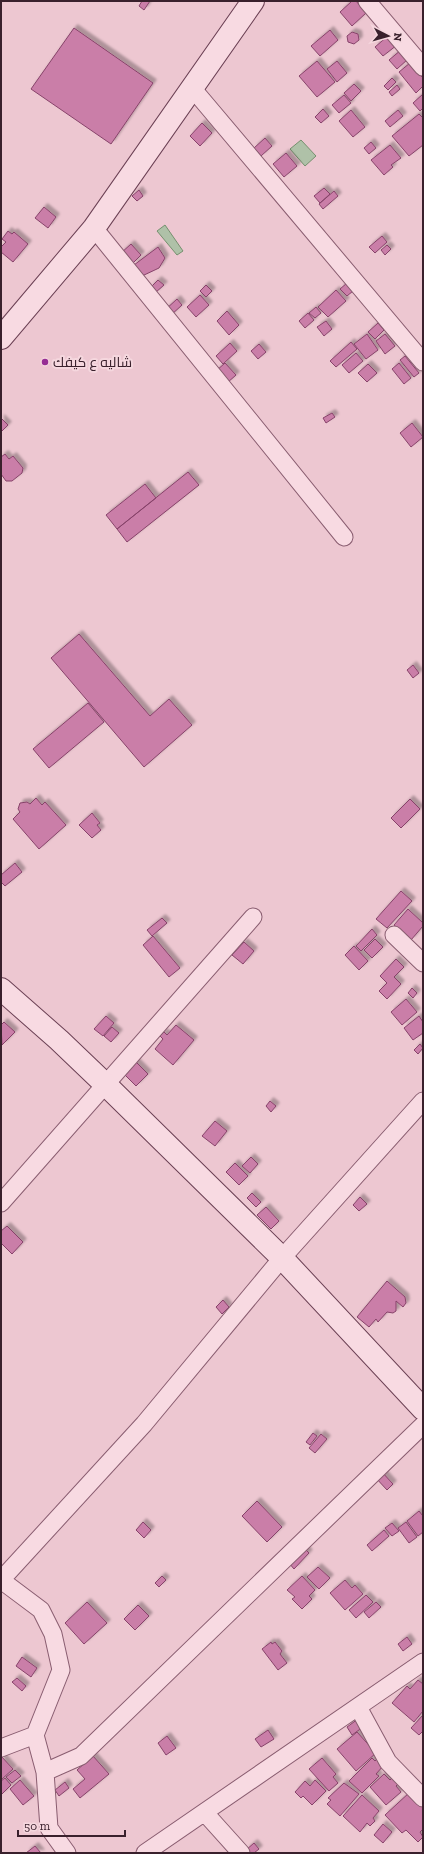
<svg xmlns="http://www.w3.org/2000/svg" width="424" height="1854" font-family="'Zilla Slab',Cairo,serif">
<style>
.water{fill:#afc1a8;stroke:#76906f}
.building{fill:#ca7ea8;stroke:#87436a;filter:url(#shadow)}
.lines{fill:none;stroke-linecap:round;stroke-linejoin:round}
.street-casing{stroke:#895d70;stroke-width:19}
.secondary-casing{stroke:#6b4054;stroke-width:24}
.street{stroke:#f8dae2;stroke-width:17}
.secondary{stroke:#f8dae2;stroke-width:22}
.poi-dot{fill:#962e94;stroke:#f5d7de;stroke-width:1.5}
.labels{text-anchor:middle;stroke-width:4;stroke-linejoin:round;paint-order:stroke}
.poi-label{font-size:14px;fill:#39202c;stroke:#f5d7de;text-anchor:start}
</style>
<defs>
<filter id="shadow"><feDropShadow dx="3.5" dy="-3.5" stdDeviation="1" flood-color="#0004"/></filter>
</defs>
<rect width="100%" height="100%" fill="#edc7d1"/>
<path class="water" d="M301 140 316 156 305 166 290 149Z
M165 225 183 251 177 255 157 231Z"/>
<path class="building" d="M142 1H150L144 10 139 6Z
M352 1H356L366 13 352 26 340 12Z
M74 28 153 83 111 144 31 89Z
M330 30 338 40 320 56 311 46Z
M352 32 358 34 359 40 354 44 348 42 347 36Z
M389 35 397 45 383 56 375 47Z
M401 50 408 59 397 69 389 60Z
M317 61 335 82 317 97 299 76Z
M337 61 347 73 337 82 327 69Z
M410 63 423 78V86L416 93 399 72Z
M392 78 396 82 388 90 384 86Z
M354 84 361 91 351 101 344 93Z
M397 85 400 89 392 96 389 92Z
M423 94V108L420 111 413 103Z
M344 95 351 103 339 113 332 105Z
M323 109 329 116 321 123 315 117Z
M351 110 365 127 353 137 339 121Z
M398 110 403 116 390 127 385 121Z
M419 114 423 118V145L409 156 392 136Z
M202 123 212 133 200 146 190 136Z
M265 138 272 146 261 156 254 148Z
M371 142 376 148 369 154 364 148Z
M390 145 401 158 391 165 393 167 384 175 371 160Z
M286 153 297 166 284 177 273 164Z
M324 188 330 194 320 203 314 196Z
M139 190 143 196 137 201 132 196Z
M334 191 338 196 323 209 319 204Z
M44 207 56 217 48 228 35 218Z
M8 231 12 234 14 232 28 244 13 262 1 252V247L6 242 2 239Z
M382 236 387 242 375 253 369 247Z
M131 244 141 255 132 264 121 253Z
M387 245 391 249 385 255 381 250Z
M158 247 165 258 159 268 142 276 134 265Z
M158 280 164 285 155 293 150 288Z
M347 283 353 291 347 296 340 289Z
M206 285 212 291 206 297 200 291Z
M336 290 346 301 328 317 318 307Z
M200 295 209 305 196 317 187 307Z
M177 299 182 305 170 316 165 310Z
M316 307 321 313 315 318 309 313Z
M227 311 239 325 229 335 217 321Z
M308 313 314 320 305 328 299 321Z
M326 321 332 329 324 336 317 327Z
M378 323 384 330 375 339 368 332Z
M367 334 378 350 366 359 354 344Z
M385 334 395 346 385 354 376 341Z
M351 342 357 349 336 367 330 361Z
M230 343 237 351 223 364 216 356Z
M259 344 266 352 258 359 251 351Z
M356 353 363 361 349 373 342 365Z
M405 356 419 373 414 377 400 360Z
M225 363 236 375 227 383 216 371Z
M399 363 411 378 404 384 392 369Z
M368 364 377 373 367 382 358 373Z
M332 413 335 417 326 423 323 418Z
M1 418 8 425 1 432Z
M412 423 423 437 411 447 400 433Z
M5 454 9 459 13 456 23 468 22 473 12 481H6L1 474V457Z
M188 472 199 485 127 542 117 529Z
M145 484 156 498 117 529 106 515Z
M79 634 150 716 169 699 192 725 144 767 51 658Z
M413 665 419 673 413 678 407 670Z
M88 703 104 722 49 768 33 749Z
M36 798 42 805 45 802 66 825 39 849 13 819 20 812 18 809 20 803 27 802 30 804Z
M410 799 420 809 401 828 391 818Z
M92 813 100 823 97 825 101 830 92 838 79 825Z
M15 863 22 872 5 886 1 882V875Z
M401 891 412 901 387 928 376 919Z
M408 909 423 923V926L411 940 394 925Z
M162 918 167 923 152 936 147 930Z
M372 929 377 935 361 951 356 946Z
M153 936 180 968 169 977 143 945Z
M375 939 383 947 372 958 364 950Z
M244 942 254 951 243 964 232 955Z
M354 946 368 961 359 970 345 955Z
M396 959 404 967 394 977 401 984 387 999 379 991 387 983 380 976Z
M412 988 417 993 413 998 408 993Z
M406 999 417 1012 402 1025 391 1012Z
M106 1016 114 1023 103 1036 94 1029Z
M419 1016 423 1022V1033L413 1040 404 1028Z
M4 1022 15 1032 2 1045 1 1025Z
M176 1025 194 1040 173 1065 155 1049 163 1039 160 1036 164 1032 167 1035Z
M112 1027 119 1033 111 1042 104 1036Z
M420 1044 423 1048 418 1054 414 1050Z
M135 1061 148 1074 136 1086 123 1073Z
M270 1101 276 1106 271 1112 266 1106Z
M215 1121 227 1131 215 1146 202 1136Z
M251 1157 258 1164 250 1173 242 1166Z
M235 1163 248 1176 239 1185 226 1172Z
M252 1193 261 1202 256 1207 247 1198Z
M360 1197 367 1204 359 1211 353 1205Z
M266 1207 279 1221 271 1229 257 1215Z
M7 1226 23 1242 12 1254 1 1243V1231Z
M387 1281 405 1297 406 1303 403 1307 396 1301V1311L393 1313 387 1312 378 1322 376 1319 369 1327 357 1317Z
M223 1300 229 1307 222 1314 216 1307Z
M313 1433 317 1436 310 1445 306 1442Z
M321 1434 327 1439 315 1453 309 1448Z
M381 1471 393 1484 387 1490 375 1477Z
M257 1501 282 1527 267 1542 242 1516Z
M419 1511 423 1516V1532L418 1536 407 1521Z
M143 1522 151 1530 144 1538 136 1530Z
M406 1522 417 1537 409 1543 398 1528Z
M392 1523 399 1531 392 1536 385 1528Z
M384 1530 389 1536 372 1551 367 1545Z
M304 1548 309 1553 294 1569 289 1563Z
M318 1567 330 1578 319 1589 307 1577Z
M162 1576 166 1580 159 1587 155 1583Z
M302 1576 315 1590 309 1596 312 1599 302 1609 292 1599 295 1597 287 1590Z
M345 1580 352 1588 355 1585 363 1594 345 1610 330 1593Z
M366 1595 373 1602 356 1618 349 1610Z
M87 1602 107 1623 84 1644 65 1623Z
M376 1602 381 1607 369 1618 364 1612Z
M138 1605 149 1616 135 1630 124 1619Z
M407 1637 412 1644 403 1651 398 1644Z
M271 1642 272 1644 275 1642 282 1651 280 1654 287 1663 278 1670 262 1649Z
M22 1657 37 1668 31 1677 16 1666Z
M17 1678 26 1686 22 1691 12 1682Z
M418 1680 423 1684V1711L414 1722 392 1703 407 1686 410 1689Z
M423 1715V1731L419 1735 411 1728Z
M358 1719 363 1727 352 1735 347 1727Z
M268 1730 274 1739 261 1747 255 1739Z
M357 1732 376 1753 356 1771 337 1749Z
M167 1736 176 1748 166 1755 158 1743Z
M1 1756 13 1769 1 1780Z
M93 1756 109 1774 80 1798 73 1789 85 1779 77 1770Z
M322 1758 336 1774 333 1777 338 1783 329 1791 309 1769Z
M372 1758 375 1761 377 1759 384 1765 376 1774 379 1776 362 1793 349 1781Z
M15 1770 21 1776 12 1783 6 1777Z
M384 1774 390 1780 392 1778 398 1784 396 1786 401 1792 386 1805 370 1787Z
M5 1778 11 1785 1 1795V1781Z
M20 1780 34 1796 23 1805 10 1789Z
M315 1780 326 1791 312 1805 303 1796 301 1798 295 1792 305 1781 310 1786Z
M65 1782 69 1788 59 1796 55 1790Z
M344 1783 359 1794 340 1816 327 1804 331 1800 328 1798Z
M410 1792 423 1806V1829L420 1832 423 1837 418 1842 406 1830 402 1833 385 1815Z
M362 1795 379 1811 373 1818 375 1821 370 1826 367 1823 360 1832 343 1816Z
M383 1824 392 1832 383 1843 374 1835Z
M254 1843 259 1849 254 1853H249L246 1850Z
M35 1846 41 1853H26Z"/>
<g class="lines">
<defs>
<path id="street" d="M367 1 423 67
M193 89 423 362
M94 228 344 537
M394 935 423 963
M1 1203 253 917
M358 1707 388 1762 423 1798
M1 1748 35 1735
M45 1772 81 1756 423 1425
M205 1813 241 1853
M67 1853 49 1828 45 1772 35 1735 61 1670 53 1634 41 1610 1 1580 144 1424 282 1258 423 1101
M145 1853 423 1662"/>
<path id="secondary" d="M1 338 94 228 253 1
M1 989 59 1040 105 1084 282 1258 423 1409"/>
</defs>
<use href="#street" class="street-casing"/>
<use href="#secondary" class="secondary-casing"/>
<use href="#street" class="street"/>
<use href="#secondary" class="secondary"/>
</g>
<circle class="poi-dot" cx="45" cy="362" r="4"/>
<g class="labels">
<g class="poi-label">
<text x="53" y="367">شاليه ع كيفك</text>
</g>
</g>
<rect width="424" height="1854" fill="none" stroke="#39202c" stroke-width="4"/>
<g transform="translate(388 36) rotate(96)" stroke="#f5d7de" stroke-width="3" paint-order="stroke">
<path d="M0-3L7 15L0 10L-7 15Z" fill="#39202c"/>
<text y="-6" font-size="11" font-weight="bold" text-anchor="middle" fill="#39202c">N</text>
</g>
<path d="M18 1830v6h107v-6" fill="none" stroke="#39202c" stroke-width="2"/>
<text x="24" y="1830" font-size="12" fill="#39202c" stroke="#f5d7de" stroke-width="3" paint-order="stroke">50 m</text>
</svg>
